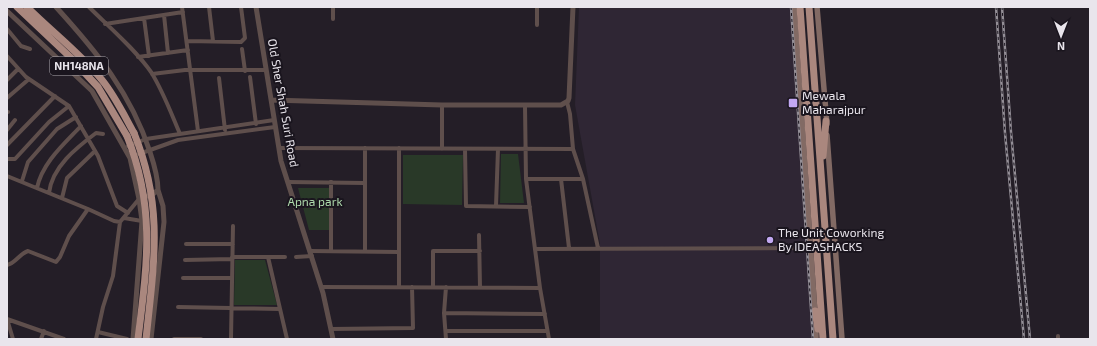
<svg xmlns="http://www.w3.org/2000/svg" width="1097" height="346" font-family="'Exo 2',sans-serif">
<style>
.built{fill:#2f2634}
.green{fill:#293928}
.lines{fill:none;stroke-linecap:round;stroke-linejoin:round}
.minor{stroke:#5f4f4c;stroke-width:4}
.tertiary{stroke:#5f4f4c;stroke-width:5}
.secondary{stroke:#826a64;stroke-width:5.5}
.trunk{stroke:#aa877e;stroke-width:7}
.rail-casing{stroke:#948f97;stroke-width:2.5}
.rail{stroke:#1a151e;stroke-width:1;stroke-dasharray:3;stroke-linecap:butt}
.trunk-bridge{stroke:#aa877e;stroke-width:7}
.poi-dot{fill:#c2a8f2;stroke:#1a151e;stroke-width:1.5}
.labels{text-anchor:middle;stroke-width:4;stroke-linejoin:round;paint-order:stroke}
.shield{fill:#1a151e;stroke:#aba7ae;stroke-width:1}
.shield-label{font-size:11px;font-weight:bold;fill:#e9e5ec}
.poi-label{font-size:12px;fill:#e9e5ec;stroke:#1a151e;text-anchor:start}
.street-label{font-size:12px;fill:#e9e5ec;stroke:#1a151e}
.park-label{font-size:12px;fill:#aedaac;stroke:#1a151e}
</style>
<rect width="100%" height="100%" fill="#241e27"/>
<path class="built" d="M579 7H790L817 339H600V244L575 105Z"/>
<path class="green" d="M501 154H518L524 203H500Z
M403 155H463L462 205 403 204Z
M298 188H329V230H309Z
M235 260H265L277 305H234Z"/>
<g class="lines">
<path class="minor" d="M89 7C110 28 134 48 151 72 163 91 171 113 180 134
M182 7 198 131
M209 7 213 41
M164 15 168 53
M144 18 149 56
M333 19V7
M105 24 183 12
M537 25V7
M7 29 21 46 30 49
M187 41 241 42 245 38 241 7
M242 49 245 71
M7 56 26 77 69 106 98 156 117 206 128 213
M138 57 188 50
M152 74 185 70H266
M250 77 256 124
M219 78 225 130
M7 80 18 69
M7 98 29 79
M567 102 570 114 573 149 583 179 598 248
M7 112H8
M7 130 15 120
M7 145 55 96
M128 146 146 139 274 120
M279 148 573 149
M442 149V105
M465 149 466 206 530 207
M139 154 178 140 275 127
M7 159H15L49 122 69 106
M7 176 88 209 114 221 120 222
M526 179H583
M561 179 569 248
M22 181 28 162 57 129 76 117
M288 182 365 183
M331 182V251
M37 188C42 163 64 144 81 126
M49 193C52 167 76 148 96 133L103 134
M62 198 67 178 95 151
M496 206 498 149
M124 218 142 221
M479 235 480 287
M186 244H233
M535 249 811 248
M310 251 399 252
M365 252V148
M232 257H285
M268 257 287 339
M296 257 312 256
M185 260 232 259
M7 265C16 263 19 254 28 251L56 262 60 257 69 236 88 209
M183 278H232
M321 287 540 288 526 179 525 106
M399 287V148
M433 287V251H480
M446 287 444 313 446 339
M540 288 549 339
M178 307 280 309
M444 313 545 314
M7 319 64 339
M7 319 13 339
M331 329 413 328 412 287
M446 331H547
M98 332 127 339
M1058 336V339
M41 339 44 331
M96 339 103 307 113 276 120 222 139 199
M174 339H201
M231 339 233 226"/>
<path class="tertiary" d="M256 7 281 161 323 293 333 339
M7 11 92 91 130 158 139 199 153 194 158 190C158 177 154 164 150 152 131 93 96 51 56 7
M271 100 442 105H561L568 101 569 98 573 7
M133 339 142 221 139 199
M151 339 164 222 163 206 158 190"/>
<path class="secondary" d="M794 7 815 314
M817 7 827 124
M827 135 842 339
M816 325V339"/>
<path class="trunk" d="M17 7 70 57 98 87 127 136
M27 7C52 32 80 53 102 80 115 96 124 115 134 133
M800 7 823 339
M809 7 833 339
M823 156 826 121
M815 311 818 329"/>
<defs>
<path id="rail" d="M791 7 813 339
M996 7 1005 133 1024 339
M1002 7 1011 132 1030 339"/>
</defs>
<use href="#rail" class="rail-casing"/>
<use href="#rail" class="rail"/>
<path class="trunk-bridge" d="M134 133C164 207 154 262 146 339
M127 136C156 208 147 265 138 339"/>
</g>
<g class="poi-dot">
<rect x="788" y="98" width="10" height="10" rx="2"/>
<circle cx="770" cy="240" r="4"/>
</g>
<g class="labels">
<rect class="shield" x="50" y="57" width="58" height="18" rx="3"/>
<g class="shield-label">
<text x="79" y="70">NH148NA</text>
</g>
<g class="poi-label">
<text x="802" y="100">Mewala<tspan x="802" dy="14">Maharajpur</tspan></text>
<text x="778" y="237">The Unit Coworking<tspan x="778" dy="14">By IDEASHACKS</tspan></text>
</g>
<g class="street-label">
<text transform="translate(283 103) rotate(80)" y="4">Old Sher Shah Suri Road</text>
</g>
<g class="park-label">
<text x="315" y="206">Apna park</text>
</g>
</g>
<rect width="1097" height="346" fill="none" stroke="#e9e5ec" stroke-width="16"/>
<g transform="translate(1061 36) rotate(180)" stroke="#1a151e" stroke-width="3" paint-order="stroke">
<path d="M0-3L7 15L0 10L-7 15Z" fill="#e9e5ec"/>
<text y="-6" font-size="11" font-weight="bold" text-anchor="middle" fill="#e9e5ec">N</text>
</g>
</svg>
